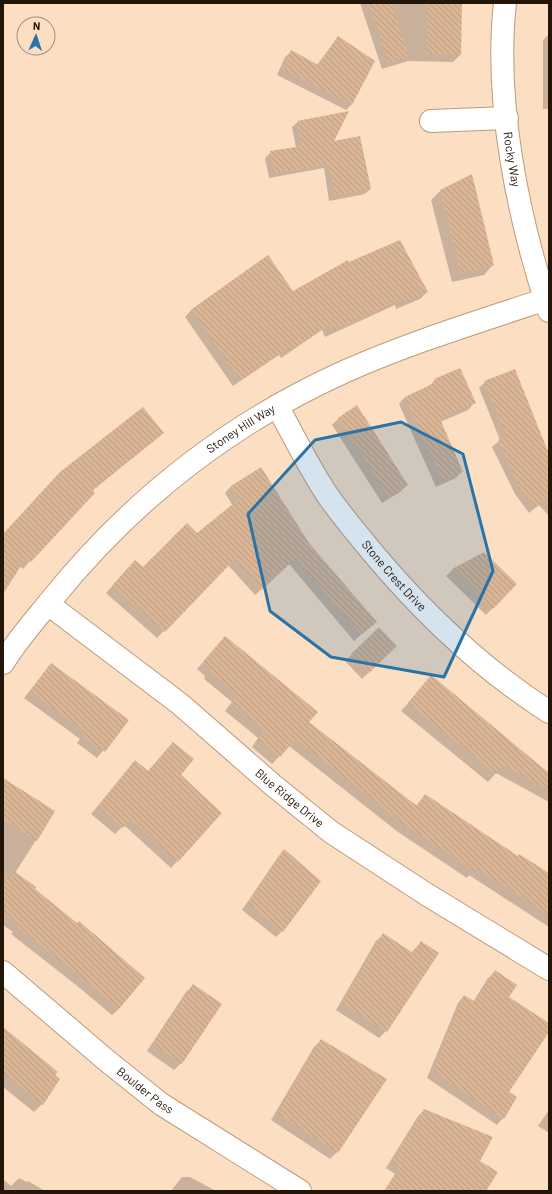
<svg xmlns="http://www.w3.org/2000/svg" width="552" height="1194" font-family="Barlow,sans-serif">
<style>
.shadow{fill:#0003}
.building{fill:url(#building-back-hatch)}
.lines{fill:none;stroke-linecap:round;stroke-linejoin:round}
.minor-casing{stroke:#bd9a7a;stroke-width:24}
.minor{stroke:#fff;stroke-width:22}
.marked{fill:#2973a7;fill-opacity:0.2;stroke:#2973a7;stroke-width:3;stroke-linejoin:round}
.labels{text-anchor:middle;stroke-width:3;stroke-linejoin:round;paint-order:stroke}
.street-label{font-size:12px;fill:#231609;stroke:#fcdec3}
</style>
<defs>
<pattern id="building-back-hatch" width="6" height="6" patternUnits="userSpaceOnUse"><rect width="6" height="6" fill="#dab595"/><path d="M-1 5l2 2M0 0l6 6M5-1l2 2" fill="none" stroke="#bb9b7f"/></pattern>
</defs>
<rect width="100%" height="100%" fill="#fcdec3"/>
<path class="shadow" d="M360 3H461L460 55 453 62 408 61 382 69Z
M549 34V109H543V40Z
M338 37 352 104 346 110 277 75 285 57 291 52 317 65Z
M298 122 332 142 370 189 365 194 329 201 324 168 269 178 265 158 271 152 296 148 292 127Z
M441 190 493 265 484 275 452 282 431 200Z
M268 257 293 292H427L420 299 396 309 395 305 325 337 322 330 281 358 279 355 233 386 185 317 192 309Z
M435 380 474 403 468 410 440 422 462 471 456 478 436 487 399 404 405 397 428 387Z
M485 382 549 458V516L539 505 529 513 515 494 492 447 500 440 479 388Z
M339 418 407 485 400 492 382 503 332 425Z
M162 433 92 491 94 493 30 561 23 569 20 566 3 591V535Z
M231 486 309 544 375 622 354 641 289 564 255 595 228 565 157 638 106 593 128 568 143 569 197 535 233 506 225 493Z
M453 569 516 584 486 615 446 576Z
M379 628 396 646 362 679 345 661Z
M225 637 308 723 416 806 425 795 518 857 549 874V927L469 875 467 878 398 832 289 746 272 764 252 747 258 738 225 711 232 702 204 679 205 676 197 669Z
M51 664 128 720 97 758 77 743 80 739 24 698Z
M431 677 549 774V802L496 773 488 782 401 711Z
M135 762 148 772 179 776 177 861 171 868 124 825 115 834 91 814Z
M3 779 54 812 15 873 119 1009 112 1015 76 985 11 934 13 932 3 925Z
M284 850 282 931 276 937 242 910 278 857Z
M383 935 411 953 421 942 386 1031 379 1038 336 1010 376 941Z
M495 972 507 998 549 1025V1030L507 1093 503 1118 497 1125 427 1078 458 1003 464 996 473 1002 488 978Z
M193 986 181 1063 174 1070 147 1051 186 992Z
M3 1028 58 1079 42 1104 34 1112 3 1087Z
M321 1040 337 1152 330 1159 271 1120 314 1047Z
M425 1110 478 1161 485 1191H384L395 1174 386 1168 418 1116Z
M549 1110V1133L538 1126Z
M182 1177H190L216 1191H171Z
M19 1178 27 1182 28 1181 45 1191H3V1179L11 1186Z"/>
<path class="building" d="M369 3H391L409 56 389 63Z
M428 3H462L461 55 427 54Z
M338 36 375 61 352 105 282 69 291 50 318 65Z
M349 111 334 141 360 136 371 189 335 196 329 164 274 173 270 151 302 146 297 121Z
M472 174 494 265 461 273 440 190Z
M400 240 428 292 404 303 402 299 333 331 329 324 289 352 287 349 240 380 192 309 268 255 293 291 348 260 349 262Z
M460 368 476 403 440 419 463 472 443 481 405 397 436 382 434 379Z
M515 369 549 454V497L536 507 520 488 498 440 507 436 484 381Z
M357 405 408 485 389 497 338 418Z
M143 407 164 433 93 490 95 493 31 562 26 558 3 594V534L60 472Z
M261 467 309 543 377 622 361 635 296 558 263 589 235 559 165 632 112 586 135 560 143 567 187 523 197 533 239 499 231 486Z
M484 552 517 584 493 609 452 569Z
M379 627 397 646 369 673 351 654Z
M225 636 318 712 309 722 417 806 425 794 518 856 519 854 549 873V915L477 868 475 871 405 825 296 739 280 757 258 739 265 731 231 703 238 695 210 671 212 669 203 662Z
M51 663 129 720 105 752 83 736 86 732 30 691Z
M431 675 549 773V790L504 765 496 774 408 703Z
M173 742 194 759 181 775 222 813 178 862 131 819 123 828 97 807 135 760 148 771Z
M3 778 55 811 37 841 3 819Z
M284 849 321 881 283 932 248 903Z
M14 871 36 887 35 889 77 923 79 921 145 978 119 1009 83 978 17 927 19 925 3 913V885Z
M383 933 413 953 421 941 439 953 387 1032 342 1003Z
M495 970 517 985 509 997 549 1023V1032L509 1092 517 1097 504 1119 433 1071 464 995 475 1002Z
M193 984 222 1004 182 1064 153 1044Z
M3 1027 58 1072 55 1075 60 1079 43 1105 3 1072Z
M321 1039 387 1079 338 1153 277 1113Z
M424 1109 493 1137 480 1161 498 1172 486 1191H385L400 1167 391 1162Z"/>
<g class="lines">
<defs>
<g id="minor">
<path id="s1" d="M505 3C494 101 518 218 549 311"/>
<path d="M431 121 507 118"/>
<path id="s2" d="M277 406C294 436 309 468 328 496 342 516 358 535 373 553 424 614 482 669 549 712"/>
<path id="s3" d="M48 604 180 704 274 786 331 832 426 894 549 969"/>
<path id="s4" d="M3 663C17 640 35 620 52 599 131 501 230 423 346 371 411 342 481 321 549 298"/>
<path id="s5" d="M3 972 106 1060 161 1104 300 1191"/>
</g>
</defs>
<use href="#minor" class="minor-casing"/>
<use href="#minor" class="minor"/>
</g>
<path class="marked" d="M401 422 463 454 493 571 444 677 331 657 270 611 248 514 315 440Z"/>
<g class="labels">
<g class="street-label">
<text dy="4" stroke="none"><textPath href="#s1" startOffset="157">Rocky Way</textPath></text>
<text dy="4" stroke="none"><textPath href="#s4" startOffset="336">Stoney Hill Way</textPath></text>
<text dy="4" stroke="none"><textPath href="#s2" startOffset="207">Stone Crest Drive</textPath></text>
<text dy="4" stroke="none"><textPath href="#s3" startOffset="310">Blue Ridge Drive</textPath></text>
<text dy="4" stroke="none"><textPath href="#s5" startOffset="185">Boulder Pass</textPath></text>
</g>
</g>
<rect width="552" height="1194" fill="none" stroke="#231609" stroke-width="8"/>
<g transform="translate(36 36) rotate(3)"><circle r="19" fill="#fcdec3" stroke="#a58e79"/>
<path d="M0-3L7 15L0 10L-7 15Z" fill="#2973a7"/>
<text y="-6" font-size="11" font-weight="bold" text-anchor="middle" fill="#231609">N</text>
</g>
</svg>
